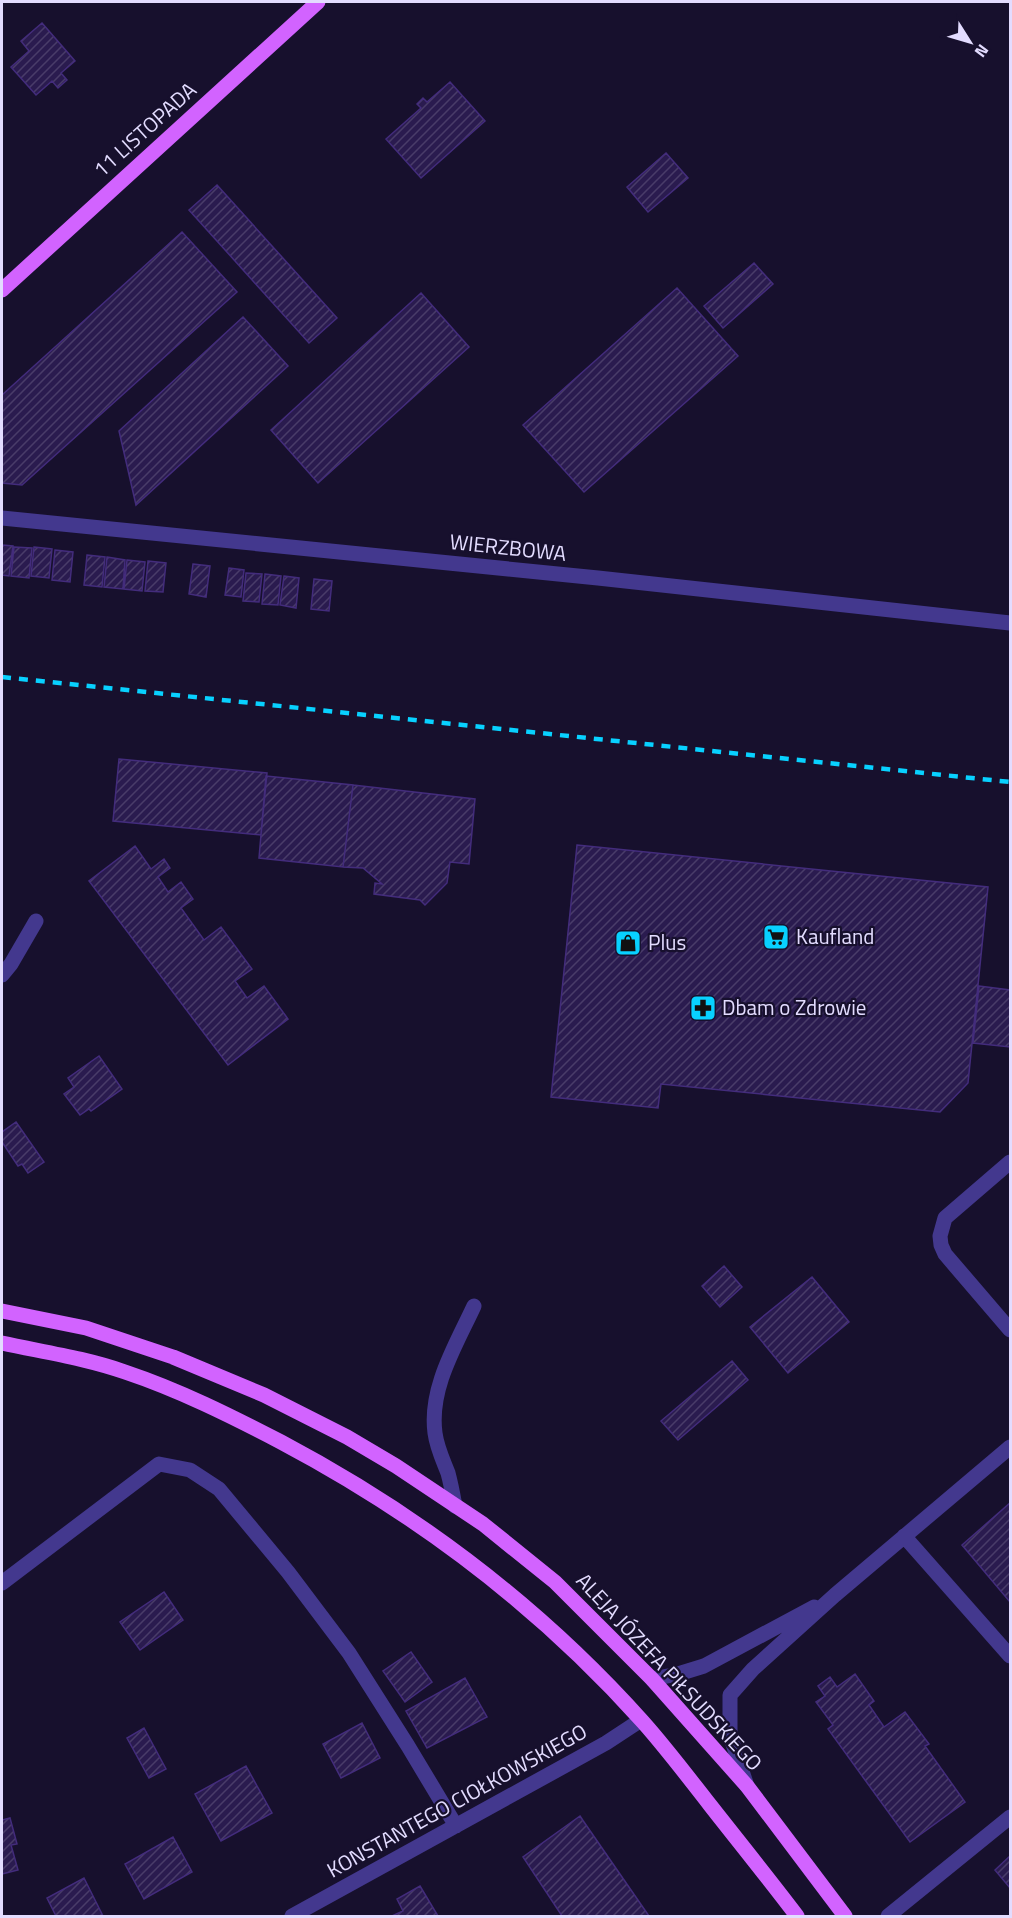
<svg xmlns="http://www.w3.org/2000/svg" width="1012" height="1918" font-family="'Titillium Web',sans-serif">
<style>
.building{fill:url(#building-hatch);stroke:#432c7c;stroke-width:1.5}
.lines{fill:none;stroke-linecap:round;stroke-linejoin:round}
.minor{stroke:#43388e;stroke-width:15}
.major{stroke:#d263ff;stroke-width:15}
.rail{stroke:#08d1ff;stroke-width:4.5;stroke-dasharray:9 8;stroke-linecap:butt}
.labels{text-anchor:middle;stroke-width:4.5;stroke-linejoin:round;paint-order:stroke}
.street-label{font-size:21px;fill:#e3dcff;stroke:#17102d}
.poi-label{font-size:21px;fill:#e3dcff;stroke:#17102d;text-anchor:start}
</style>
<defs>
<pattern id="building-hatch" width="6" height="6" patternUnits="userSpaceOnUse" patternTransform="scale(1.5)"><rect width="6" height="6" fill="#2a1b4f"/><path d="M-1 1l2-2M0 6l6-6M5 7l2-2" fill="none" stroke="#493c69"/></pattern>
</defs>
<rect width="100%" height="100%" fill="#17102d"/>
<path class="building" d="M42 23 75 61 61 73 67 80 58 88 52 81 36 95 11 67 29 51 21 41Z
M450 82 485 121 421 178 386 139 421 108 417 104 423 98 427 102Z
M666 153 688 178 648 212 627 187Z
M217 185 337 318 309 343 189 210Z
M182 232 237 292 22 485 2 483V395Z
M754 263 773 284 723 328 704 306Z
M677 288 738 356 584 492 523 425Z
M421 293 469 347 318 483 271 430Z
M243 317 288 366 136 505 119 431Z
M2 545 13 546 9 576 2 575Z
M14 547 32 548 29 578 11 576Z
M34 547 52 549 49 578 31 576Z
M55 550 73 552 70 582 52 580Z
M87 555 105 557 102 587 84 585Z
M107 557 125 560 123 589 104 587Z
M127 560 145 562 142 591 124 589Z
M148 561 166 563 163 592 145 591Z
M193 564 210 566 206 597 189 594Z
M229 568 244 570 241 597 225 595Z
M246 573 262 574 259 602 243 601Z
M265 574 281 576 278 605 262 604Z
M284 576 299 578 296 608 280 605Z
M314 579 332 581 329 611 311 609Z
M119 759 267 773 261 835 113 821Z
M266 776 353 785 343 867 259 858Z
M353 785 475 799 469 864 450 862 447 883 425 905 420 900 374 894 375 883 382 884 363 868 343 867Z
M577 845 988 887 968 1083 940 1112 661 1084 658 1108 551 1097Z
M135 846 151 869 164 859 170 868 158 877 168 892 181 882 193 899 181 908 204 940 221 927 252 969 235 981 247 998 264 986 288 1019 228 1065 89 881Z
M979 986 1010 990V1047L973 1043Z
M99 1056 122 1089 91 1111 89 1109 80 1115 64 1094 74 1087 68 1078Z
M16 1122 44 1162 28 1173 22 1164 18 1166 2 1142V1132Z
M724 1266 742 1287 720 1307 702 1286Z
M812 1277 849 1322 788 1373 750 1327Z
M732 1361 748 1380 678 1440 661 1421Z
M1010 1503V1602L962 1545Z
M164 1592 183 1620 140 1650 120 1622Z
M411 1652 432 1682 405 1702 383 1671Z
M855 1674 874 1701 869 1705 884 1727 905 1712 929 1744 925 1746 965 1802 910 1842 828 1729 833 1725 816 1702 825 1696 818 1686 830 1677 837 1687Z
M465 1678 487 1717 427 1748 406 1711Z
M362 1723 380 1758 341 1778 323 1744Z
M144 1728 166 1769 149 1778 127 1738Z
M246 1766 272 1813 221 1841 195 1794Z
M580 1816 584 1822 649 1916H562L523 1857Z
M10 1818 17 1844 11 1845 18 1870 2 1874V1820Z
M173 1837 192 1872 144 1899 125 1864Z
M1010 1856V1888L995 1870Z
M84 1878 103 1916H56L47 1898Z
M420 1886 438 1916H392L403 1911 397 1899Z"/>
<g class="lines">
<path class="minor" d="M2 518 598 578 1010 623
M2 975 11 964 36 921
M1010 1162 945 1218 940 1236 941 1245 945 1254 1010 1330
M455 1506C453 1495 451 1484 448 1473 443 1460 437 1448 435 1433 429 1388 456 1345 474 1306
M904 1536 1010 1656
M2 1583 159 1464 190 1470 219 1489 288 1572 349 1653 408 1746 456 1826
M652 1679 678 1674 704 1666 814 1607
M747 1786 730 1735V1695L753 1669 835 1595 1010 1447
M292 1916 606 1743 641 1720
M888 1916 1010 1817"/>
<path class="major" d="M2 290 318 2
M2 1311 86 1328 173 1357 264 1395 347 1437 396 1466 483 1524 555 1582 652 1679 747 1786 845 1916
M2 1343C43 1352 85 1358 125 1372 179 1390 231 1416 281 1442 417 1514 541 1608 643 1722 667 1749 688 1777 710 1805 739 1842 769 1879 797 1916"/>
<path class="rail" d="M2 677 1010 782"/>
</g>
<defs>
<symbol id="supermarket-square" viewBox="-11 -11 22 22"><rect x="-9" y="-9" width="18" height="18" rx="4" fill="#08d1ff" stroke="#17102d"/><path d="M-6-5.5h2.5l.6 2H6L4.5 2H-2.5L-4.4-4H-6ZM-1.5 3.2a1.3 1.3 0 1 0 .1 0ZM3 3.2a1.3 1.3 0 1 0 .1 0Z" fill="#111"/></symbol>
<symbol id="shop-square" viewBox="-11 -11 22 22"><rect x="-9" y="-9" width="18" height="18" rx="4" fill="#08d1ff" stroke="#17102d"/><path d="M-5-2.5h2.3a2.7 3.5 0 0 1 5.4 0H5L5.5 6h-11ZM-1.5-2.5h3a1.5 2.3 0 0 0-3 0Z" fill="#111"/></symbol>
<symbol id="pharmacy-square" viewBox="-11 -11 22 22"><rect x="-9" y="-9" width="18" height="18" rx="4" fill="#08d1ff" stroke="#17102d"/><path d="M-2-6h4v4h4v4h-4v4h-4v-4h-4v-4h4Z" fill="#111"/></symbol>
</defs>
<g fill-rule="evenodd">
<use href="#supermarket-square" x="761" y="922" width="30" height="30"/>
<use href="#shop-square" x="613" y="928" width="30" height="30"/>
<use href="#pharmacy-square" x="688" y="993" width="30" height="30"/>
</g>
<g class="labels">
<g class="street-label">
<text transform="translate(145 130) rotate(-42)" y="7">11 LISTOPADA</text>
<text transform="translate(508 548) rotate(6)" y="7">WIERZBOWA</text>
<text transform="translate(669 1672) rotate(47)" y="7">ALEJA JÓZEFA PIŁSUDSKIEGO</text>
<text transform="translate(457 1801) rotate(-29)" y="7">KONSTANTEGO CIOŁKOWSKIEGO</text>
</g>
<g class="poi-label">
<text x="796" y="944">Kaufland</text>
<text x="648" y="950">Plus</text>
<text x="722" y="1015">Dbam o Zdrowie</text>
</g>
</g>
<rect width="1012" height="1918" fill="none" stroke="#e3dcff" stroke-width="6"/>
<g transform="translate(970 42) rotate(127)" stroke="#17102d" stroke-width="4.5" paint-order="stroke">
<path d="M0-4.5L10 22L0 15L-10 22Z" fill="#e3dcff"/>
<text y="-9" font-size="16" font-weight="bold" text-anchor="middle" fill="#e3dcff">N</text>
</g>
</svg>
